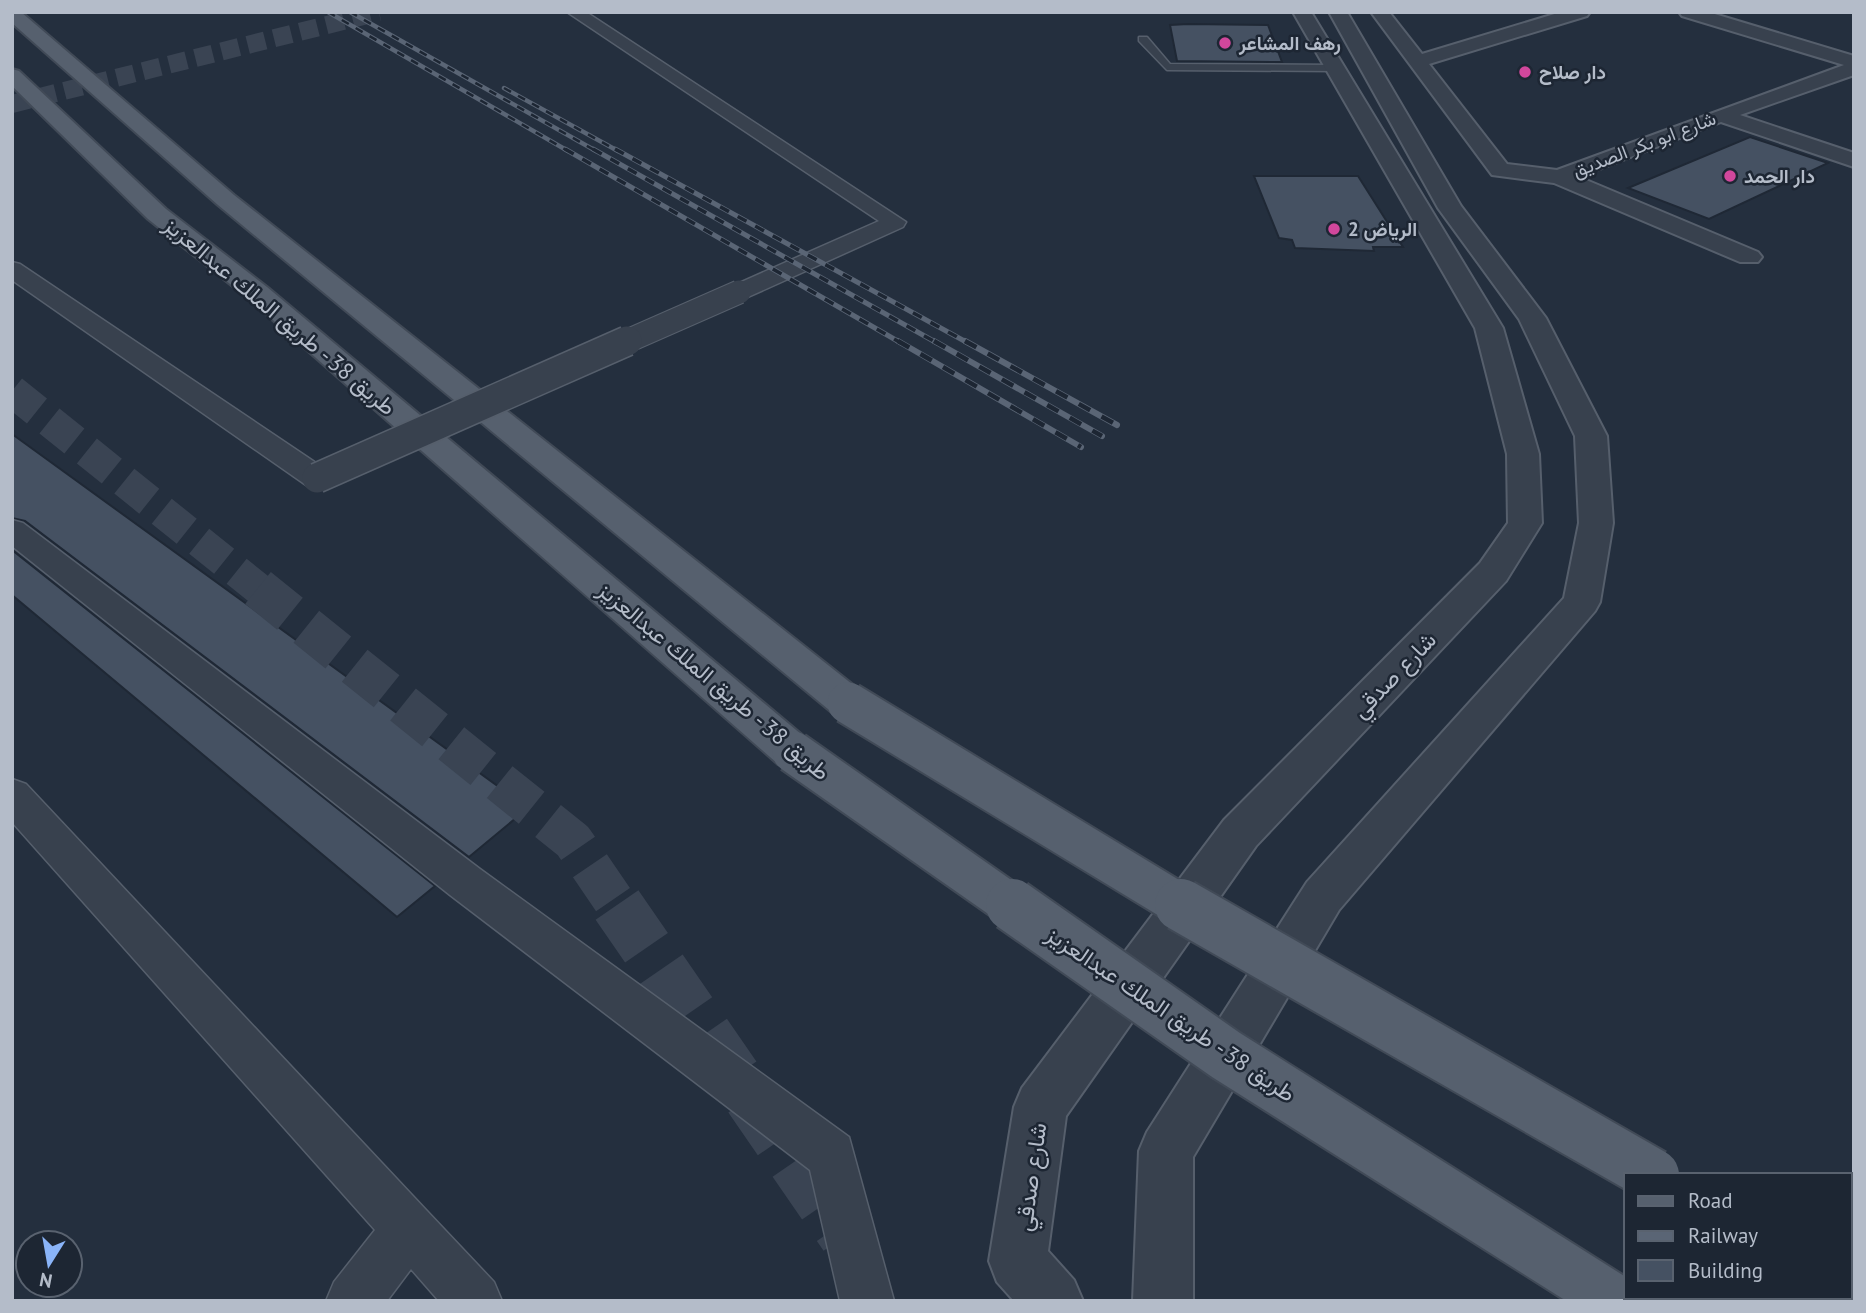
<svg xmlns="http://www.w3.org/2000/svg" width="1866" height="1313" font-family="'PT Sans',Vazirmatn,sans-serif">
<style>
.building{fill:#455162;stroke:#1f2835;stroke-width:2}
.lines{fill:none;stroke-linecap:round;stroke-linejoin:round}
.pedestrian-tunnel{stroke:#3a4453;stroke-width:18;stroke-dasharray:18 9;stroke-linecap:butt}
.minor-tunnel-far2{stroke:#3a4453;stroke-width:32;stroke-dasharray:32 16;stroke-linecap:butt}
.minor-tunnel-far1{stroke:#3a4453;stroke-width:41;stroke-dasharray:41 21;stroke-linecap:butt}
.minor-tunnel{stroke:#3a4453;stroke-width:52;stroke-dasharray:52 26;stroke-linecap:butt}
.service-casing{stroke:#565f6c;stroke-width:3}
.pedestrian-casing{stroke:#565f6c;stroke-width:3}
.minor-casing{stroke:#565f6c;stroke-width:4}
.tertiary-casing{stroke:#565f6c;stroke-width:4}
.primary-casing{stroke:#414a57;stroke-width:4}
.service{fill:#38414e;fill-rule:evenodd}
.pedestrian{fill:#38414e;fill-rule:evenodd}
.minor{fill:#38414e;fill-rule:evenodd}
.tertiary{fill:#38414e;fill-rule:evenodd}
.primary{fill:#56606e;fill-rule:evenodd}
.rail-far2-casing{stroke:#5a6575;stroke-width:4.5}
.rail-far1-casing{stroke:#5a6575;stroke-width:5}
.rail-casing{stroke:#5a6575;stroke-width:6}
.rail-far2{stroke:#1d2633;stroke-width:2.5;stroke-dasharray:8;stroke-linecap:butt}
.rail-far1{stroke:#1d2633;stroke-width:3.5;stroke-dasharray:10;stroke-linecap:butt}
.rail{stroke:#1d2633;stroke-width:4.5;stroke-dasharray:13;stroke-linecap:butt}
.pedestrian-bridge-far1-casing{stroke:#565f6c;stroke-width:25;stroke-linecap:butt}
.pedestrian-bridge-casing{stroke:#565f6c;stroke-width:32;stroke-linecap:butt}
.primary-bridge-far1-casing{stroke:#414a57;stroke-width:45;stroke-linecap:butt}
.primary-bridge-casing{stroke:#414a57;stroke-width:56;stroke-linecap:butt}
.pedestrian-bridge-far1{stroke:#38414e;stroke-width:23}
.pedestrian-bridge{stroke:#38414e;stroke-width:29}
.primary-bridge-far1{stroke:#56606e;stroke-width:41}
.primary-bridge{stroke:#56606e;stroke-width:52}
.hotel-dot{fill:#d1479c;stroke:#1d2633;stroke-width:2.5}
.labels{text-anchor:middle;stroke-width:5;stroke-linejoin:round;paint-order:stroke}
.far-poi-label{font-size:19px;font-weight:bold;fill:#b4bcc9;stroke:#1d2633;text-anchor:start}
.far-street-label{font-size:19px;fill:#b4bcc9;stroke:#1d2633}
.street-label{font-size:23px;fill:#b4bcc9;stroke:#1d2633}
</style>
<rect width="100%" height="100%" fill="#242f3e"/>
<path class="building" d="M1188 24 1268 25 1282 62 1177 61 1170 25Z
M1750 137 1828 163 1709 219 1628 188Z
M1254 176H1358L1403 247H1373L1374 251 1295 248 1292 240 1279 238Z
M12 434 528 808 469 857 25 521 12 518Z
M12 550 435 886 397 917 12 595Z"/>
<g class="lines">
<path class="pedestrian-tunnel" d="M12 104 379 12"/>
<path class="minor-tunnel-far2" d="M12 391 260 590"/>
<path class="minor-tunnel-far1" d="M258 588 573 841 618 907"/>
<path class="minor-tunnel" d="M617 905 845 1236"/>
<defs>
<path id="service" d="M1139 37H1147L1170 64 1335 65 1341 68 1335 71 1167 70 1139 41Z"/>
<path id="pedestrian" d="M567 12H586L906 222 903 227 748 297H730L727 292 730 287 879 221Z
M12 262 20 264 328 471 332 478 328 485 317 487 306 485 12 280Z
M12 520 23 523 480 869 849 1137 894 1301H840L810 1170 450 895 12 546Z
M12 779 26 784 427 1211 494 1282 502 1301H439L411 1269 387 1301H326L334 1282 375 1230 12 822Z"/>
<path id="minor" d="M1371 12H1389L1422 54 1561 12H1590L1587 16 1429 64 1507 164 1557 170 1844 65 1682 16 1679 12H1708L1854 56V75L1740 115 1854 153V167L1721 122 1579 177 1758 252 1762 257 1758 262H1740L1554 183 1492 175Z"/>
<path id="tertiary" d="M1293 12H1311L1503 328 1539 454 1542 523 1506 581 1256 846 1066 1116 1048 1251 1074 1280 1083 1301H1014L997 1282 989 1261 1014 1107 1022 1088 1224 820 1480 563 1508 523 1507 454 1475 328Z
M1329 12H1347L1461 206 1546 318 1607 436 1613 523 1600 602 1595 611 1339 910 1193 1157V1301H1133L1139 1151 1147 1132 1307 882 1564 598 1579 523 1575 436 1519 319 1438 208Z"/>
<path id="primary" d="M12 12H21L234 195 862 692 868 703 862 714 848 718 834 714 218 205 12 23Z
M12 69 19 71 166 209 267 287 808 740 814 752 808 764 793 768 778 764 249 299 148 219 12 86Z
M1850 1254 1854 1255V1301H1828L1826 1297H1850Z"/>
</defs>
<use href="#service" class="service-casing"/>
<use href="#pedestrian" class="pedestrian-casing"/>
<use href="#minor" class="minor-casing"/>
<use href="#tertiary" class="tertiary-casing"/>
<use href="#primary" class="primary-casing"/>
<use href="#service" class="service"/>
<use href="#pedestrian" class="pedestrian"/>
<use href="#minor" class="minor"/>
<use href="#tertiary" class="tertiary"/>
<use href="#primary" class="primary"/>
<defs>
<path id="rail-far2" d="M328 12 568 151
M350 12 596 151
M504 88 618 151"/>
<path id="rail-far1" d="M565 149 901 343
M593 149 937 343
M615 149 968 343"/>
<path id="rail" d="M898 341 1081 447
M934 341 1102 436
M965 341 1117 425"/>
</defs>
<use href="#rail-far2" class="rail-far2-casing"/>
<use href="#rail-far1" class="rail-far1-casing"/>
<use href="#rail" class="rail-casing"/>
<use href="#rail-far2" class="rail-far2"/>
<use href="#rail-far1" class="rail-far1"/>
<use href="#rail" class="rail"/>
<defs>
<path id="pedestrian-bridge-far1" d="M623 343 739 292"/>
<path id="pedestrian-bridge" d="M317 478 627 341"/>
<path id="primary-bridge-far1" d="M848 703 1184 907
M793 752 1014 907"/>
<path id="primary-bridge" d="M1012 905 1226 1055 1615 1301
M1181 905 1653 1175"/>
</defs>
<use href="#pedestrian-bridge-far1" class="pedestrian-bridge-far1-casing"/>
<use href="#pedestrian-bridge" class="pedestrian-bridge-casing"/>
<use href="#primary-bridge-far1" class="primary-bridge-far1-casing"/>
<use href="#primary-bridge" class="primary-bridge-casing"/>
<use href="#pedestrian-bridge-far1" class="pedestrian-bridge-far1"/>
<use href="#pedestrian-bridge" class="pedestrian-bridge"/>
<use href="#primary-bridge-far1" class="primary-bridge-far1"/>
<use href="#primary-bridge" class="primary-bridge"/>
</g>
<g class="hotel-dot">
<circle cx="1225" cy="43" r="7"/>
<circle cx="1525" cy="72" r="7"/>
<circle cx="1730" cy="176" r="7"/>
<circle cx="1334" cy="229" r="7"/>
</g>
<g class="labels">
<g class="far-poi-label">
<text x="1239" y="50">رهف المشاعر</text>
<text x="1539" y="79">دار صلاح</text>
<text x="1744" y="183">دار الحمد</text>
<text x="1348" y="236">الرياض 2</text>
</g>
<g class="far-street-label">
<text transform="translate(1644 144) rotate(-21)" y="7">شارع ابو بكر الصديق</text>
</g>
<g class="street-label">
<text transform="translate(280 316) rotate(40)" y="8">طريق 38 - طريق الملك عبدالعزيز</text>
<text transform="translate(1394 675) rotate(-46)" y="8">شارع صدقي</text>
<text transform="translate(714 681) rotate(40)" y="8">طريق 38 - طريق الملك عبدالعزيز</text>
<text transform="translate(1171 1014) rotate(34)" y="8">طريق 38 - طريق الملك عبدالعزيز</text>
<text transform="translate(1031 1177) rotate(-82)" y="8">شارع صدقي</text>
</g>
</g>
<rect width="1866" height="1313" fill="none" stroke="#b4bcc9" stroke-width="28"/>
<rect x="1624" y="1173" width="228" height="126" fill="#1d2633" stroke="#59626f" stroke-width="2"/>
<rect x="1638" y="1196" width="35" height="10" fill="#56606e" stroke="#59626f" stroke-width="2"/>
<text x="1688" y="1208" font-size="21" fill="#b4bcc9">Road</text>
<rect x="1638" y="1231" width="35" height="10" fill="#5a6575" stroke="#59626f" stroke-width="2"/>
<text x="1688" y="1243" font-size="21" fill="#b4bcc9">Railway</text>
<rect x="1638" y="1260" width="35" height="21" fill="#455162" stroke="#59626f" stroke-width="2"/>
<text x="1688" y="1278" font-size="21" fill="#b4bcc9">Building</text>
<g transform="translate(49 1264) rotate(191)"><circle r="33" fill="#1d2633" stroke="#59626f" stroke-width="2"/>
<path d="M0-5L12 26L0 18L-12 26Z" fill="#8ab4f8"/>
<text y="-10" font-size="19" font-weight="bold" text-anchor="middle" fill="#b4bcc9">N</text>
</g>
</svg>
